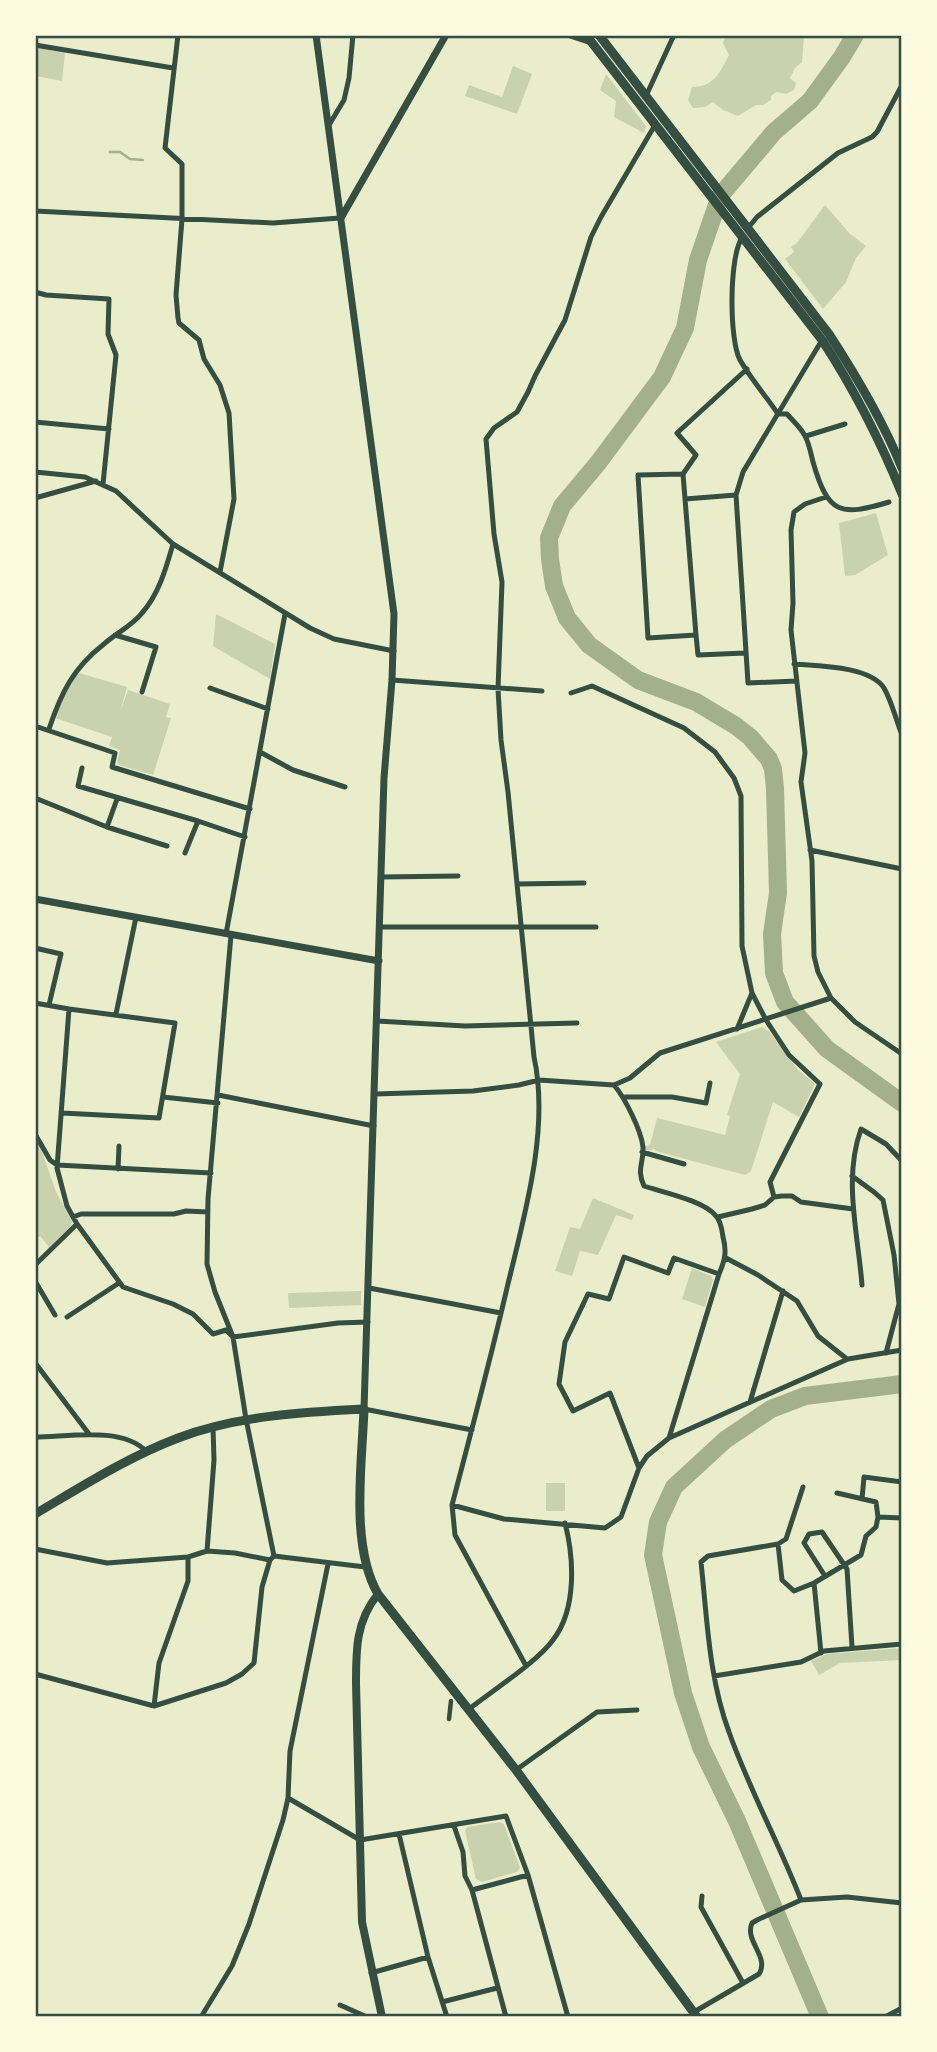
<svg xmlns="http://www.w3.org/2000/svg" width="937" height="2052" font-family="'DM Sans',sans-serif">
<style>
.green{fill:#cad2ad}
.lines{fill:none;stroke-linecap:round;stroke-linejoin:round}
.stream{stroke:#a3b18a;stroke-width:2.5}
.river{stroke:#a3b18a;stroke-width:18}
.pedestrian{stroke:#344e41;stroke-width:4.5}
.minor{stroke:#344e41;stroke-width:5}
.tertiary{stroke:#344e41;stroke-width:7}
.secondary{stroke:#344e41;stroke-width:8}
.trunk{stroke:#344e41;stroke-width:9}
.neatline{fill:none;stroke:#344e41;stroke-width:2.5}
</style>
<rect width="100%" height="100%" fill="#e9edc9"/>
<path class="green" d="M726 35H818L816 38 804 36 802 62 795 68 790 78 796 83 794 90 786 94 776 92 771 96V100L763 105H756L738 116 723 110 713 102 705 107 693 108 688 100 692 87C714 87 720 72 729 55L723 43Z
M40 48 65 53 62 81 36 76 35 83V50Z
M513 66 532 74 517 114 465 96 469 85 502 97Z
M606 74 646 126 644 133 614 117 616 101 600 90Z
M825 205 850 234 866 246 856 258 846 282 823 309 785 259 794 252 791 247 797 243Z
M876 513 888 555 855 575 845 576 839 523Z
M216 614 275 644 270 679 213 646Z
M79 673 127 687 120 712 128 690 170 704 166 717 171 718 153 775 119 765 117 761 120 750 109 746 112 737 55 718 63 694Z
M762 1027 769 1031 798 1070 814 1083V1086L799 1117 773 1102 751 1171 745 1175 655 1151V1149L645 1151 644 1147 650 1145 657 1118 725 1135 730 1116 727 1115 740 1074 716 1042Z
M35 1139 40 1146 56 1192 72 1221 71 1226 49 1247 40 1236 35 1240Z
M593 1198 634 1215 632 1220 616 1215 598 1255 580 1251 572 1276 555 1271 570 1227 580 1229Z
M692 1268 711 1276 713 1280 705 1307 682 1299Z
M361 1291V1305L289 1308 288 1293Z
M546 1483H565V1511H546Z
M902 1648V1660L840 1663 819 1675 811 1661 827 1654Z
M500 1822 504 1824 520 1868 517 1872 482 1882 476 1879 465 1831 467 1827Z"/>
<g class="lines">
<path class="stream" d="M110 152H120L130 159 143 160"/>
<path class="river" d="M855 35 842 57 810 101 774 132 720 196 698 260 685 328 662 377 598 463 562 506 549 538 550 559 554 586 567 618 589 645 638 680 696 702 736 726 750 737 769 759 773 769 775 789 778 893 772 934 774 973 785 1002 827 1049 902 1103
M820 2017 737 1821 701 1747 683 1693 653 1555 658 1522 674 1487 725 1440 771 1409 805 1396 902 1384"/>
<path class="pedestrian" d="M449 1719 451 1701"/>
<path class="minor" d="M178 35 165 148 182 164V219L176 295 178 318 179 323 199 340 204 359 220 385 229 413 234 499 220 572
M567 35 591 43
M902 35V39
M35 45 173 68
M646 96 674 35
M329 125 344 100 349 78 353 35
M35 211 273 223 340 218
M748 228 757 217 838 153 872 137 877 132 902 85
M742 238C729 256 729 340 740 360 751 379 766 396 778 414H787C793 421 801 428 805 436 809 443 811 454 813 462 828 514 840 517 889 502
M35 292 46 295 109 299 108 334 116 355 103 484
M35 422 109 429
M806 436 845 424
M35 472 85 477 116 491 173 544 310 628 334 639 394 651
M683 474 696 455 677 433 747 369
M826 497 805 504 794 512 791 530 793 603 791 630 805 753 801 782 812 861 814 956 818 972 831 998 855 1022 902 1054
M35 498 96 481
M685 499 736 495
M115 635 156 647 142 692
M696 635 648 638 638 475 683 474 696 635 698 655 745 653
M794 664C818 666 870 666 884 688 892 702 896 720 902 735
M392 680 542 691
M797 681 748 683 736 495 743 472 822 340
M210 688 268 709
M571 693 592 686 684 728 715 752 734 778 741 796 742 946 752 993 766 1020 789 1055 820 1084 770 1182 774 1197
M35 726 115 753 112 767 250 809
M49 729C61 693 73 668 104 644 116 633 132 626 142 613 159 594 166 568 173 544
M260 752 293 770 345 787
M82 768 78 786 198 821 245 837
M35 798 107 827 167 846
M107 827 117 799
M810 850 902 869
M185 853 198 821
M381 877 458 876
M517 884 584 883
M380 927H596
M226 934 285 614
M231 935 208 1199 207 1264 215 1292 233 1337 246 1419 274 1556
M35 948 61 954 49 1005
M35 1003 69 1009
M116 1014 136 917
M377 1021 465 1026 577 1023
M737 1029 752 993
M614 1085C625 1098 641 1130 643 1147 644 1163 636 1169 644 1186 662 1192 705 1201 716 1216 721 1221 722 1230 723 1237 727 1252 725 1260 719 1274L669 1438
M375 1094 473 1091 519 1085 539 1080 614 1085 630 1078 660 1053 831 998
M218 1095 374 1126
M163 1097 218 1103
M625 1097H672L706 1103 710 1083
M62 1113 159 1118 175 1023 69 1009 57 1168 67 1206 77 1224 123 1287 173 1304 193 1314 213 1334 226 1330 233 1337
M35 1134 50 1160 57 1165 211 1173
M642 1152 684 1164
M118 1169 119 1146
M852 1176 874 1192 883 1200 894 1255 899 1304 886 1353
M73 1217 81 1214H174L186 1211 208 1212
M718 1217 752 1209 765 1205 774 1197 782 1196H792L801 1202 853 1209
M726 1258 758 1275 797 1301 818 1336 847 1359
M35 1265 77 1224
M35 1281 55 1315
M862 1285C858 1233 843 1179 861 1129L886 1144 902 1161
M369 1288 501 1313
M67 1317 119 1283
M233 1337 338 1323 368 1322
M36 1364 89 1434
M750 1402 783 1291
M364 1409 472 1430
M35 1437C67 1437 121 1426 146 1451
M639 1468 610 1393 573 1411 559 1384 565 1342 588 1294 609 1299 624 1257 668 1273 674 1258 719 1274
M837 1493 876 1502 878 1517
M862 1499 864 1477 902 1482
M452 1505 504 1519 605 1528 621 1517 639 1468 647 1456 669 1438 848 1359 902 1350
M778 1544 782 1580 794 1591 814 1583
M35 1549 107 1563 188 1557 207 1551 235 1553 270 1560 274 1556 365 1567
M207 1551 214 1460 213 1427
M825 1576 804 1543 809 1534 822 1532 847 1569 852 1647
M821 1653 814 1583 861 1555 866 1536 876 1527 878 1517 902 1518
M525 1664 455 1535 452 1505C471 1433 490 1361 507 1288 524 1217 550 1129 534 1057L508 792 501 740 498 689 502 582 494 534 486 439 494 428 517 412 528 392 535 376 565 320 591 237 601 217 655 125
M35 1674 154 1706 226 1683 242 1674 254 1663 262 1587 270 1560
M714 1676 801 1662 824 1651 902 1644
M154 1706 159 1663 188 1581V1557
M469 1709C492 1691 537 1662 553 1640 577 1609 574 1558 565 1523
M516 1770 597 1712 637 1710
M288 1798 360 1840 506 1816 528 1875 568 2017
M454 1826 463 1852 465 1876 472 1890 506 2017
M399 1834 428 1957 447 2017
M472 1890 528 1875
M702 1896 701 1907 743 1983
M801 1900C779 1843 749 1789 729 1732 709 1679 707 1618 701 1562L708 1556 778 1544 786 1539 803 1487
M371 1973 428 1957
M442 2002 497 1988
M340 2005 367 2017
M694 2012 759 1974C770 1957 744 1941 752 1923L757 1920 801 1900 847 1897 902 1903
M201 2017 232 1966 249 1924 283 1820 288 1798 290 1751 328 1564
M885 2017 902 2008"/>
<path class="tertiary" d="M316 35 394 614 392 680 384 778 364 1409
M341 218 446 35
M35 899 379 961"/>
<path class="secondary" d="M378 1594C356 1621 356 1649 356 1683L362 1922 382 2017"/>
<path class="trunk" d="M586 35 822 340C854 389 880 440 902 494
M599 35 829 334C857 377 883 421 902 468
M35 1514C81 1487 128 1457 178 1438 236 1416 302 1412 364 1409 362 1464 350 1546 378 1594L516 1770 697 2017"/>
</g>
<rect width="937" height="2052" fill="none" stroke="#fefae0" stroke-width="74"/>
<rect x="37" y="37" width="863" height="1978" class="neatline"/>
</svg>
